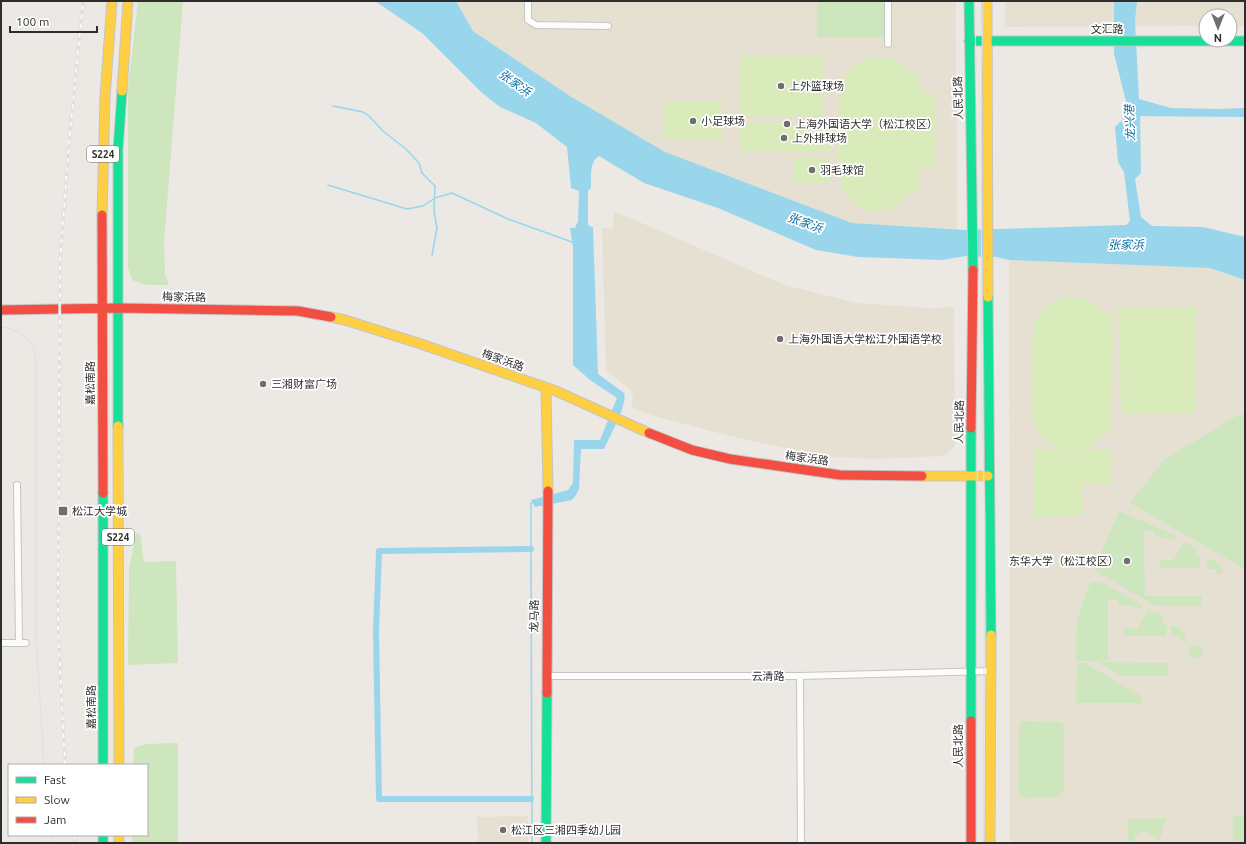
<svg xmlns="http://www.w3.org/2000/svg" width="1246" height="844" font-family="Ubuntu,'Noto Sans SC',sans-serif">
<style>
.education{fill:#e6e0d3}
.green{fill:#cee6be}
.pitch{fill:#d9eabb}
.water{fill:#99d6ec}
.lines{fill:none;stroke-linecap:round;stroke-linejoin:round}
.stream{stroke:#99d6ec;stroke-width:1.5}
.canal{stroke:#99d6ec;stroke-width:6}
.street-casing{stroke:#c5c4c5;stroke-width:8}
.fast-casing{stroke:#c5c4c5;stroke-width:11}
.slow-casing{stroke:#c5c4c5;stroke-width:11}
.jam-casing{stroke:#c5c4c5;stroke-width:11}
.street{stroke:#fcfcfb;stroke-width:6}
.fast{stroke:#16e098;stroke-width:9}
.slow{stroke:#ffcf43;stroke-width:9}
.jam{stroke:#f24e42;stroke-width:9}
.tram{stroke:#dfdfe1;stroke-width:1}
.rail-casing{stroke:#dfdfe1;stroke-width:3}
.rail{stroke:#fff;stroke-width:1.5;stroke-dasharray:4.5;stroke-linecap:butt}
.poi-dot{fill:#706f6e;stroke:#fff;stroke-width:1.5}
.labels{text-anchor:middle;stroke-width:3.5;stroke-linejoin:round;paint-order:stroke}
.shield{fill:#fff;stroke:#6d6d6d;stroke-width:1}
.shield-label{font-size:10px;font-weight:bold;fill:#2e2e2e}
.street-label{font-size:11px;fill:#2e2e2e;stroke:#fff}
.poi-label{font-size:11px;fill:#2e2e2e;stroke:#fff;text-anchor:start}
.water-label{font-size:12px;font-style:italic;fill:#0d6fa3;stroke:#fff}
</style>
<rect width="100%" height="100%" fill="#ece8e4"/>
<path class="education" d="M456 1H956L957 229 852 223 665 152 570 96 473 31Z
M1005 1H1245V26H1230V16H1206V26L1005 27Z
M614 211 785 285 857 303 930 308 954 307 955 447 943 456 873 459 821 456 726 435 651 415 631 407 633 392 606 370 602 228 613 229Z
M1009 260 1210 268 1245 280V843H1010Z
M528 816V843H478L477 817Z"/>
<path class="green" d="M138 1H183L164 242 165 275 169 285H145L132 280 128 267V88Z
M817 1H884V37H817Z
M1245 414V569L1130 503 1165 459 1238 415Z
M1119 511 1177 536 1175 540 1155 536V531L1144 530 1145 596H1202V606H1156L1094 570Z
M140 533 144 562 176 561 178 663 128 665 129 569 136 534Z
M1183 542 1198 549 1196 555 1200 558V568H1160V559L1173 561Z
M1207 559H1212L1222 567V574H1216V569H1207Z
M1091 582H1101L1143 605 1141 609 1129 605H1119L1118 600 1108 599V661H1076C1075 628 1077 612 1091 582Z
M1148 610 1164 616 1162 623 1167 625 1166 636H1124V627L1137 629Z
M1171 626H1176L1186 634V641H1180V636H1171Z
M1190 646H1202V658H1190Z
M1098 662 1168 663V676H1121Z
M1077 663H1085L1141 696V703H1076Z
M1023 721 1061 722 1064 726V790L1059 797 1023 798 1018 794 1019 724Z
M178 743V843H132V835H147V765H133L134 748 146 744Z
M1233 816H1245V843H1233Z
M1167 818 1162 828V836L1158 840 1145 830 1134 837 1136 843H1128V819Z"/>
<path class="pitch" d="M739 56H824V116L739 117Z
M871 57C886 55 901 60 910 73H919V92L935 93V167L919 168 918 194H910C890 219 854 217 841 185 836 172 836 91 843 79 849 67 857 62 871 57Z
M663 101 722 102V140H663Z
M739 124H829V152H739Z
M794 157H830V183H794Z
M1064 297C1080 295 1094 300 1104 313H1113L1112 434H1104L1095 444 1083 450H1112V483L1082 484 1083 516 1034 517 1033 450H1060L1043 438 1037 430 1032 418V343L1035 320 1045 306Z
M1118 307H1196V413H1121Z"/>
<path class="water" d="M375 1H456L473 31 570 96 665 152 852 223 966 230 1126 225 1130 221 1124 172 1118 162 1115 127 1129 113 1114 54V1H1137L1135 21 1139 99 1171 108 1219 109 1245 108V113H1140L1141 173 1135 179 1141 217 1152 226 1203 227 1245 237V280L1210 268 1009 260 996 257 966 256 942 260 858 257 816 250 718 208 644 183 599 156C589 162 591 178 591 188L588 191V222L589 226 593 227 598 374 624 393C628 405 609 437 604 449H581L579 489 576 495 572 500 535 507 531 500 568 490 573 483 574 440H600L617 398 590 380 573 365V247L570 228H575L578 221 579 191 571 188 567 147 536 123 500 107 481 92 422 33Z"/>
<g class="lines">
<path class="stream" d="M333 106 363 112 369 116 384 132 406 149 419 163 422 173 435 186 434 211 437 228 432 255
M328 185 407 209 423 206 435 198 452 193 508 219 572 242
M532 843 531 549V503L533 502"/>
<path class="canal" d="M1129 113 1245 114
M531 549 379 551 376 632 379 799H531"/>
<defs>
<path id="street" d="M528 1V20L536 25 608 26
M888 44V1
M17 485 19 643
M1 643H26
M546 676H800L991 671
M800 676 801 843"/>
<path id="fast" d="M969 1 973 270
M969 41H1245
M988 297 991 635
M118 426V150L122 91
M103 493V765
M971 721V428
M103 835V843
M546 843 547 693"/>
<path id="slow" d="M987 1 988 297
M122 91 128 1
M102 215 105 97 112 1
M331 317 345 320 421 344 556 391 649 433
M546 388 548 491
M118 426 119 765
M922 476H988
M119 835V843
M990 843 991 635"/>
<path id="jam" d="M102 215 103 493
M1 310 118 308 298 311 331 317
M971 428 973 270
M649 433 692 450 730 459 840 475 922 476
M547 693 548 491
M971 721V843"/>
</defs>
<use href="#street" class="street-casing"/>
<use href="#fast" class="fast-casing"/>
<use href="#slow" class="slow-casing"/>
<use href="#jam" class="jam-casing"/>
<use href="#street" class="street"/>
<use href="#fast" class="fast"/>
<use href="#slow" class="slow"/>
<use href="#jam" class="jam"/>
<path class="tram" d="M975 1 976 73
M1 327C21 329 34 340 36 360V636L44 765
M977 451 978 599
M52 835V843
M41 843 44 835
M983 843 985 520 982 416 981 99 983 1"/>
<defs>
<path id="rail" d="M65 765 58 628 60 261 69 144 83 1
M74 835 75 843"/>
</defs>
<use href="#rail" class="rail-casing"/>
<use href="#rail" class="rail"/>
</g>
<g class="poi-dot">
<circle cx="781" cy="86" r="4"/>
<circle cx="693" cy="121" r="4"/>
<circle cx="787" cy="124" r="4"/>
<circle cx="784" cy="138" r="4"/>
<circle cx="812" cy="170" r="4"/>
<circle cx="780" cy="339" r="4"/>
<circle cx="263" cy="384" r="4"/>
<rect x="58" y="506" width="10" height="10" rx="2"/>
<circle cx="1127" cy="561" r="4"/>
<circle cx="503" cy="830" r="4"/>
</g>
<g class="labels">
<g class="shield">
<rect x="87" y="146" width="32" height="16" rx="3"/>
<rect x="102" y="529" width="32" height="16" rx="3"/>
</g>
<g class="shield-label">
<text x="103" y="158">S224</text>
<text x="118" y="541">S224</text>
</g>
<g class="street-label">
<text x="1107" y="33">文汇路</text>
<text transform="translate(958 98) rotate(-91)" y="4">人民北路</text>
<text transform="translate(184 297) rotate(1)" y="4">梅家浜路</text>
<text transform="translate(503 360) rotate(20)" y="4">梅家浜路</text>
<text transform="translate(90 383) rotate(-90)" y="4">嘉松南路</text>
<text transform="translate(959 422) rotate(-89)" y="4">人民北路</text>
<text transform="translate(807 458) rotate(8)" y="4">梅家浜路</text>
<text transform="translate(534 616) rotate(-89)" y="4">龙马路</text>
<text x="768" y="680">云清路</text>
<text transform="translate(91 707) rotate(-90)" y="4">嘉松南路</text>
<text transform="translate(958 746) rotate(-90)" y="4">人民北路</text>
</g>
<g class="poi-label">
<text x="789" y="90">上外篮球场</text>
<text x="701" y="125">小足球场</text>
<text x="795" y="128">上海外国语大学（松江校区）</text>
<text x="792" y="142">上外排球场</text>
<text x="820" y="174">羽毛球馆</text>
<text x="788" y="343">上海外国语大学松江外国语学校</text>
<text x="271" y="388">三湘财富广场</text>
<text x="72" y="515">松江大学城</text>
<text x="1119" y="565" text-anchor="end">东华大学（松江校区）</text>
<text x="511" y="834">松江区三湘四季幼儿园</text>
</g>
<g class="water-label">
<text transform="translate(515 83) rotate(36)" y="4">张家浜</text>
<text transform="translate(1130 123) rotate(-92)" y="4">龙兴港</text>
<text transform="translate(805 223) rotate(20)" y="4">张家浜</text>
<text transform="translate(1126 245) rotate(-1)" y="4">张家浜</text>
</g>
</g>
<rect width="1246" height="844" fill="none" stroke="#2e2e2e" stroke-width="4"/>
<rect x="8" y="764" width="140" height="72" fill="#ffffff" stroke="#ababab"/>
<rect x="16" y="777" width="20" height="6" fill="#16e098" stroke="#ababab"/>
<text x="44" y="784" font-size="12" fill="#2e2e2e">Fast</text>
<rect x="16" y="797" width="20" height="6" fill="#ffcf43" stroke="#ababab"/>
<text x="44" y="804" font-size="12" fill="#2e2e2e">Slow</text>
<rect x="16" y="817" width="20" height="6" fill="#f24e42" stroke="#ababab"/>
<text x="44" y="824" font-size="12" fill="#2e2e2e">Jam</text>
<g transform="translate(1218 28) rotate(180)"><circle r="19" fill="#ffffff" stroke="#ababab"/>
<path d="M0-3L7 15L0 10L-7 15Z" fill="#706f6e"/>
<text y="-6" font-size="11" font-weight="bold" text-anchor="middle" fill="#2e2e2e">N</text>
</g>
<path d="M10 26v6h87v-6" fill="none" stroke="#2e2e2e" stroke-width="2"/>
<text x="16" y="26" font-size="12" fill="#2e2e2e" stroke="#ffffff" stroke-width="3" paint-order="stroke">100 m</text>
</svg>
